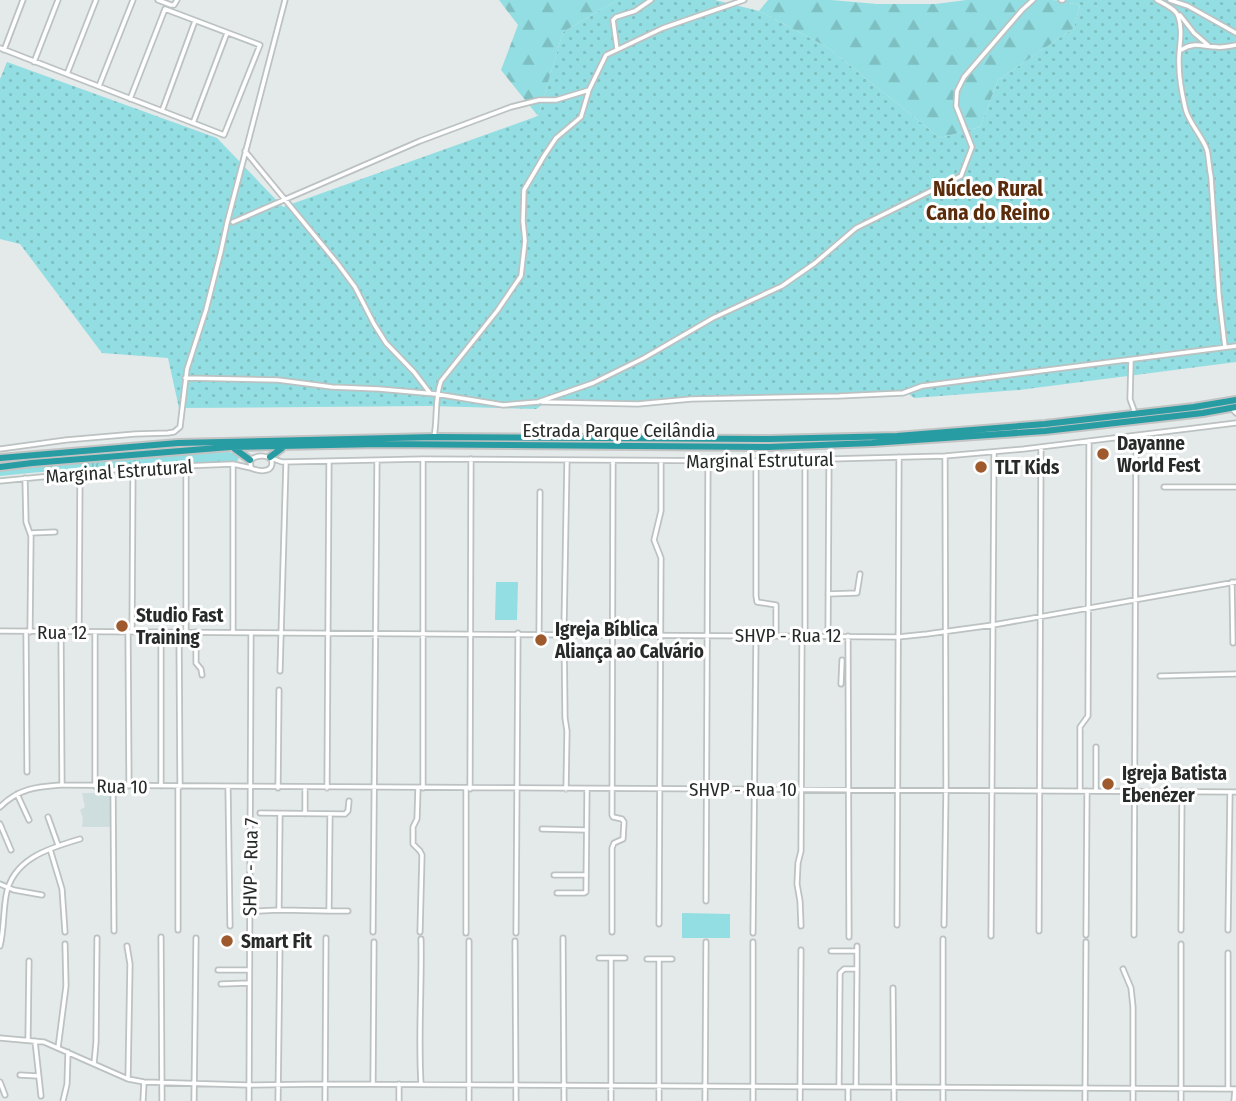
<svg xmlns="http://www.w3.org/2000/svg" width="1236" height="1101" font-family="'Fira Sans Condensed',sans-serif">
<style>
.built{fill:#cedddd}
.grass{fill:url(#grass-dots)}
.forest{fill:url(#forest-firs)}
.park{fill:url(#park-tufts)}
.pitch{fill:#92dee2}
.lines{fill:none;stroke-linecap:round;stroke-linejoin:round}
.minor-casing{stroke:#bcc1c1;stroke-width:7}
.highway-casing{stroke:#c3c3c3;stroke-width:10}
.minor{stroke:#fff;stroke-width:3.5}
.highway{stroke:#279ca3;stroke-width:6}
.poi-dot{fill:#9e592d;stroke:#fff;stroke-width:2.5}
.labels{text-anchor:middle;stroke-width:6;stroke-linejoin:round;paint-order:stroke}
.street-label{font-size:19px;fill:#282a2a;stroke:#fff}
.poi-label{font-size:19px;font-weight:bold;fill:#282a2a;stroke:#fff;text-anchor:start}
.neighbourhood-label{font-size:21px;font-weight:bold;fill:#5a2c0c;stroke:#fff}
</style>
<defs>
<pattern id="grass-dots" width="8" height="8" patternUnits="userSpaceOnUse" patternTransform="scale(1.75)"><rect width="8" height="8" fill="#92dee2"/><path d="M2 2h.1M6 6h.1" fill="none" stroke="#7ebfc2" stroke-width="1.8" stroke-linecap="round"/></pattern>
<pattern id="forest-firs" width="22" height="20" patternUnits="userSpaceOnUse" patternTransform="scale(1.75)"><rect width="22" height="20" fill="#92dee2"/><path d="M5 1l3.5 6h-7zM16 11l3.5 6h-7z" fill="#7ebfc2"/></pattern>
<pattern id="park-tufts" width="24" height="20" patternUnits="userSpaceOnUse" patternTransform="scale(1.75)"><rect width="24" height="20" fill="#92dee2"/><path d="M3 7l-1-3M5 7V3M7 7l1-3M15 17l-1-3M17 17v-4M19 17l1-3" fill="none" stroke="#7ebfc2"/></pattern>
</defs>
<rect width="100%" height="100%" fill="#e4e9e9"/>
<path class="built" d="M82 793H111V827H82L83 818 80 810 85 807Z"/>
<path class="grass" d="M618 0H715L759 11 827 47 940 138 980 127 998 80 1074 28 1080 5 1053 0H1236V362L1019 390 914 398 904 390 798 396H693L651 402 550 400 536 409 430 406 179 408 168 358 102 353 20 244 0 239V79L7 62 217 138 283 207 538 116 563 32Z"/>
<path class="forest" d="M499 0H618L563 32 538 116 501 70 518 25Z
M768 0H831L877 4H936L966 0H1053L1080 5 1074 28 998 80 980 127 940 138 827 47 759 11Z"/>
<path class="park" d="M229 452 236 454 239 458 236 463C158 465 78 467 0 476V470C76 461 153 455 229 452Z"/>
<path class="pitch" d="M496 582H518L517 620H495Z
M682 913 730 914V938H682Z"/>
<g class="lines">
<defs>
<path id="minor" d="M158 0 171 5H174L177 0
M1061 0H1063
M1157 0C1164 4 1176 9 1178 16 1184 32 1178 49 1179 64 1179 78 1182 94 1185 107 1187 121 1202 135 1207 150 1209 159 1209 168 1211 177L1219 296 1225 347
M1170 0 1188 6 1236 33
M1180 15 1194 33 1208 45
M0 48 224 135 260 45 165 9 130 99
M617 49 613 20 616 17 635 11 651 0
M4 50 23 0
M1181 50C1194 41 1203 47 1217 47 1223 48 1230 46 1236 45
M34 62 58 0
M67 74 96 0
M99 86 133 0
M162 111 195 21
M193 123 227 33
M245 151 338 264 355 287 374 324 386 343 414 372 430 393
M233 222 420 141 511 107 539 100H556L589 90
M1131 360 1130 399 1135 413
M185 378 278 380 332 387 379 389 436 394 503 405 538 402 593 383 644 358 713 318 782 286 815 263 856 228 961 176 972 147 956 106 957 91 964 77 1022 10 1033 0
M542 402 638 404 691 399 839 396 903 393 922 386 1236 346
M1234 411 1236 413
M434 437C438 416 434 400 441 381L497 311 521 276 525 241 523 221 524 190 544 156 556 138 581 117 589 90 606 55 663 28 744 0
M0 449 66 440 135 434 168 433 174 432 180 427 187 369 206 310 221 251 227 223 285 0
M271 458C276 473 260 472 251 468L250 460C261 452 270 458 282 462L423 459 756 461 945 456 1024 449 1236 423
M756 461V596L757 602 776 605V635
M233 464V632
M25 478 26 522 31 536 30 632
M0 481 133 468 233 464 251 468
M1164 487H1236
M31 533 55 532
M1232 582 1233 643
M828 594 857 593 860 574
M0 631 898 637 927 634 993 625 1236 582
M26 631 27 772
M61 632 62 785
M79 632 80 473
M128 632 129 786
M132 632 133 468
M161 632V786
M179 632 180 787
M186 632V466
M196 632V663L201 669 202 675
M539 634 540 492
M805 635V460
M828 635 829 459
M848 636 849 937
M280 671 286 462
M1160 676 1236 674
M841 684 842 660
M95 786V632
M113 786 114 931
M228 787 230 926
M278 788 279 690
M305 788V814
M327 788 329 461
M418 788 417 819 413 827V844L420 851 422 855 420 932
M423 788V459
M466 789V933
M470 789 471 459
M566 789 567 731 565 718 564 628 567 460
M1096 790V747
M1080 791V727L1088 716 1089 441
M17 794 29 820
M0 807C19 788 36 787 62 785L1236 792
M260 813 345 814 348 811 349 801
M280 814 279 910 329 911 330 814
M48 817 58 845
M0 824 11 850
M542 829 586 830
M50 849 62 889 65 932
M554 875H586
M0 884 14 890 42 895
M557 893H584L586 892 587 789
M706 901 708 461
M259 911 279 910
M329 911H348
M659 924 661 558 654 540 661 511V461
M897 925 899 457
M944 925 946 790 945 456
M801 926 800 901 797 884 798 863 801 851 802 635
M178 930V787
M1181 930 1182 791
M1228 930 1230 792
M1039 931 1041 447
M373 932 377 460
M612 932V848L614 843 623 839 624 822 622 819 613 817 612 815 613 461
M516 933 518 633
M753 933 756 635
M1086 935 1087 791
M1134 935 1136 436
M991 936 994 453
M161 937 162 1101
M563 938 564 1101
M515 941 516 1101
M0 946C4 930 3 913 6 896 12 859 49 848 80 839
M127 946 130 964 128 1079
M857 946V969
M831 951H857
M599 958H625
M647 959H672
M1123 969 1131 988 1133 1007V1101
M218 970H249
M221 984 249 983
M893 988 894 1101
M0 1038 44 1042 128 1079 144 1082 248 1085 326 1084 1236 1089
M28 1040 29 961
M35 1041 41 1096
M58 1048 66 986 65 944
M94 1064 96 1042 97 938
M20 1075 38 1076
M0 1082 5 1095
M373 1084 374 942
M421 1084C418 1036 422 988 421 939
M839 1087 840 973 844 969H857L856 1087
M1228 1089V953
M63 1101 67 1084 68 1052
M143 1101 144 1082
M194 1101 196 938
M249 1101 251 633
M278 1101 280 942
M325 1101 326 938
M399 1101V1084
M469 1101V941
M611 1101V958
M659 1101V959
M705 1101 706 942
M753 1101V942
M800 1101 801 950
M848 1101V1087
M943 1101V939
M1085 1101 1086 942
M1181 1101V944
M1234 1101 1235 1089"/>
<path id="highway" d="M235 449 250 460
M270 457 282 448
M0 458 178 443 434 437 769 439 897 436 1045 424 1194 407 1236 400
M0 467 32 463 230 447 380 444 769 447 872 443 1045 431 1203 413 1236 407"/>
</defs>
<use href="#minor" class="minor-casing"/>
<use href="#highway" class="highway-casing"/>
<use href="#minor" class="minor"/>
<use href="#highway" class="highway"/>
</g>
<g class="poi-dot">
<circle cx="1103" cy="454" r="7"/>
<circle cx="981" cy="467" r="7"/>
<circle cx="122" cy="626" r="7"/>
<circle cx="541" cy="640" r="7"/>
<circle cx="1108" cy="784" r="7"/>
<circle cx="227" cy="941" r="7"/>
</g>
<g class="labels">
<g class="street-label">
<text x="619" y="437">Estrada Parque Ceilândia</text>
<text transform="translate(760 460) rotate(-1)" y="7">Marginal Estrutural</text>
<text transform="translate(119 471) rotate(-4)" y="7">Marginal Estrutural</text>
<text x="62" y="639">Rua 12</text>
<text x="788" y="642">SHVP - Rua 12</text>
<text transform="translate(122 786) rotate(1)" y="7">Rua 10</text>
<text x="743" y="796">SHVP - Rua 10</text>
<text transform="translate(250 867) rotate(-89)" y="7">SHVP - Rua 7</text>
</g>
<g class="poi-label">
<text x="1117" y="450">Dayanne<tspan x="1117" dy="22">World Fest</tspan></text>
<text x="995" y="474">TLT Kids</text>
<text x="136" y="622">Studio Fast<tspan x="136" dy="22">Training</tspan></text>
<text x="555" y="636">Igreja Bíblica<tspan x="555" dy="22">Aliança ao Calvário</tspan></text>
<text x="1122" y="780">Igreja Batista<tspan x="1122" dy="22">Ebenézer</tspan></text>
<text x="241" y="948">Smart Fit</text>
</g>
<g class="neighbourhood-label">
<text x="988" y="196">Núcleo Rural<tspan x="988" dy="24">Cana do Reino</tspan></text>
</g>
</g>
</svg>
